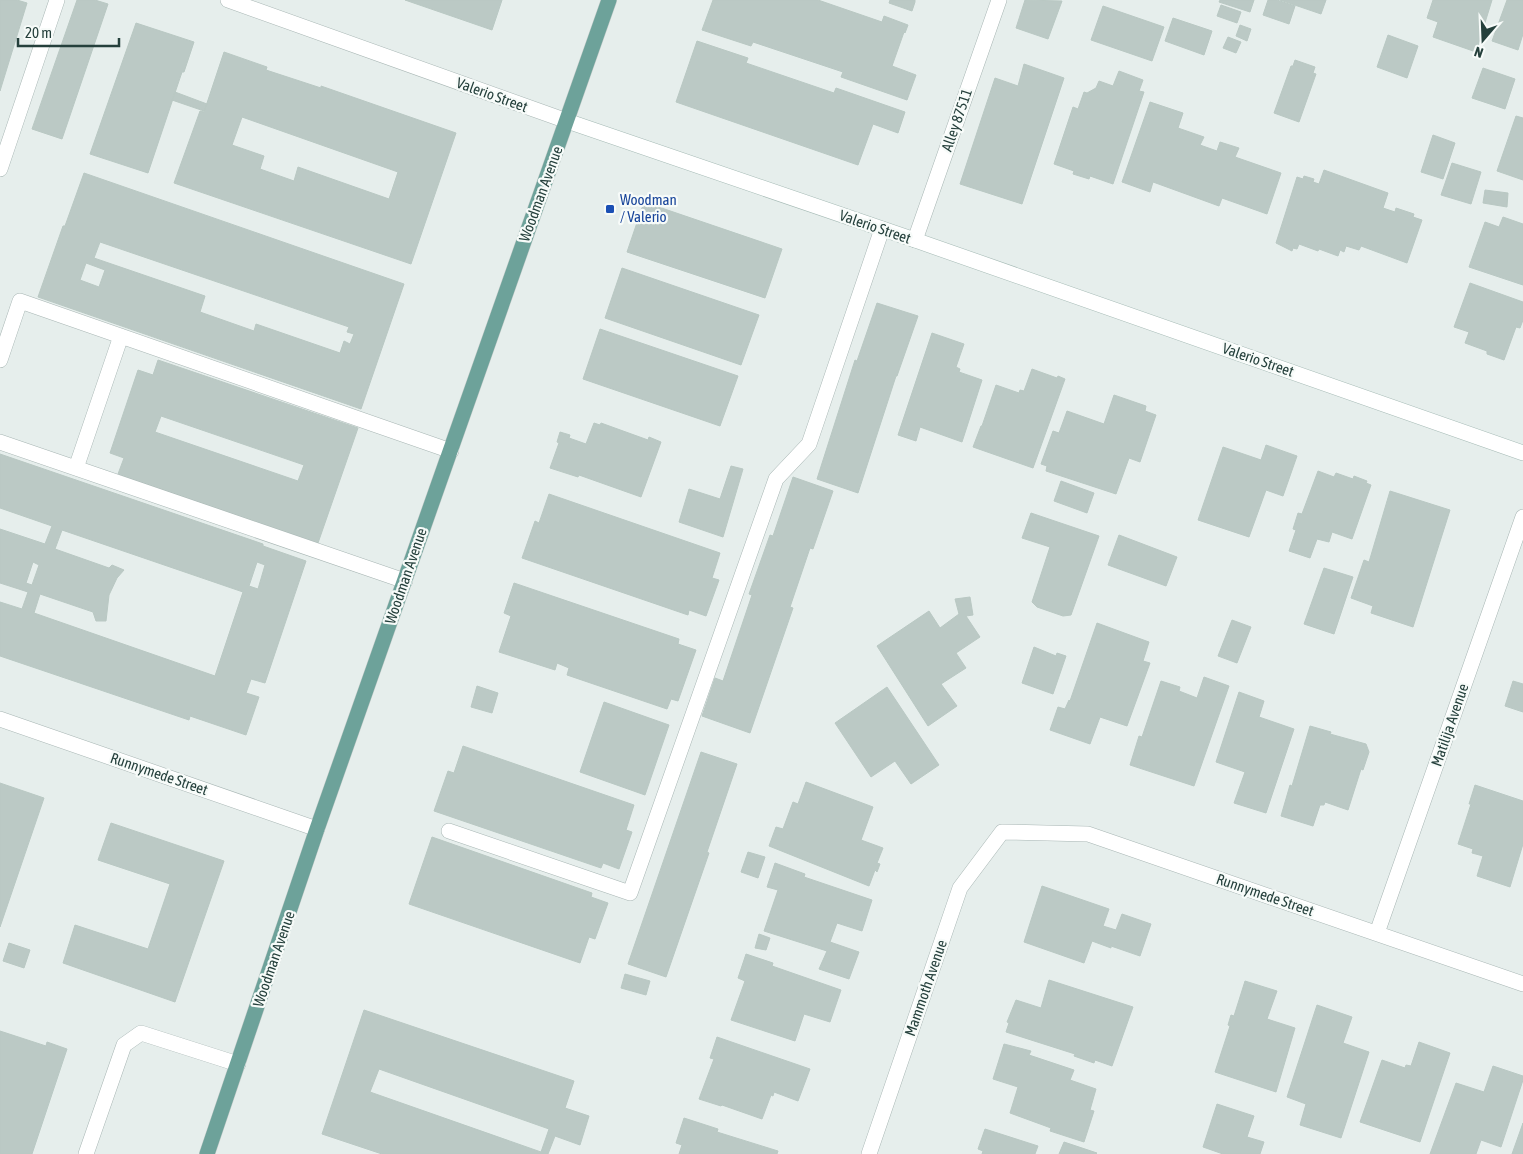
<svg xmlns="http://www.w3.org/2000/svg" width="1523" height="1154" font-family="'Asap Condensed',sans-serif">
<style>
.building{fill:#bbc9c5;stroke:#b9c8c3;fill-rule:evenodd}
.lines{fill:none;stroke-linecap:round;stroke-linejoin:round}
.lane-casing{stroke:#a8b6b4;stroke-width:16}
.street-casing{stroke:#a8b6b4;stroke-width:16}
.secondary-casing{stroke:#a5bab5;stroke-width:16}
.primary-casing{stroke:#c2cac8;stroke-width:16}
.lane{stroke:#fff;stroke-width:15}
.street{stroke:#fff;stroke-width:15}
.secondary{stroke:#fff;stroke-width:15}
.primary{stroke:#6da29a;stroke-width:15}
.transit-dot{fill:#1a4fb4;stroke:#f7fbf9;stroke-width:2}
.labels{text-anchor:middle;stroke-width:4.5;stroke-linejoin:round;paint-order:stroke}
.street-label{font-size:15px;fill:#25403c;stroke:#f7fbf9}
.transit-label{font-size:15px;fill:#164399;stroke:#f7fbf9;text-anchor:start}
</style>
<rect width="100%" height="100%" fill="#e6eeec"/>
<path class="building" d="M0 0H17L27 3 0 91Z
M77 0H95L108 4 62 139 32 129Z
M405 0H502L492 30Z
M713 0H818L882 22 884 16 908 25 905 33 904 32 892 66 916 75 907 100 841 77 843 72 753 42 751 46 702 30Z
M890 0H915V2L912 11 889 3Z
M1025 0 1062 1 1048 39 1016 28Z
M1220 0H1254L1250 12 1219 2Z
M1268 0H1277L1295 6 1289 24 1263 15Z
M1280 0H1326L1321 14Z
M1433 0H1492L1476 52 1433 37 1438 22 1427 18Z
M1507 0H1523V34L1518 50 1492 41Z
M1221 5 1241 12 1237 23 1217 16Z
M1103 6 1164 27 1152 61 1091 40Z
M1173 18 1212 31 1204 55 1165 41Z
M136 23 194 42 184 72H182L148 173 90 154Z
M1240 25 1251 29 1247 41 1236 36Z
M1388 35 1418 46 1407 78 1377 67Z
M1228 37 1241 42 1236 53 1223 48Z
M697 41 748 58 746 63 834 93 836 88 905 112 898 133 873 124 858 165 676 102Z
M224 52 267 67 266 70 321 88V86L456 133 411 264 174 183 200 111 204 112ZM242 117 398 172 389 199 298 167 294 181 260 169 264 156 232 145Z
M1295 60 1315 67 1313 73 1316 74 1299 122 1274 113 1291 66H1293Z
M1024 64 1064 78 1022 204 960 184 995 78 1018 86Z
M1483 68 1515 79 1505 109 1472 98Z
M1119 71 1143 80 1139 91 1144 92 1113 184 1090 176 1089 179 1073 174 1074 171 1054 164 1073 107 1078 109 1084 92 1087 93 1096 88 1099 81 1113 86Z
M175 92 207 104 204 111 172 100Z
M1150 102 1183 113 1178 128 1204 137 1200 145 1217 151 1220 142 1239 148 1235 157 1281 173 1267 214 1222 198 1219 206 1153 182 1150 192 1122 182Z
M1516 116 1523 118V180L1497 171Z
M1433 135 1455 143 1443 179 1421 172Z
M1452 163 1481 172 1471 204 1441 195Z
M1324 170 1388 193 1383 208 1395 212 1396 208 1414 214 1413 217 1422 220 1407 263 1361 246 1359 250 1346 246 1344 252 1340 250 1338 256 1319 249 1318 251 1299 244 1297 249 1293 248 1292 251 1276 243 1297 177 1303 179 1304 176 1314 179 1313 182 1319 184Z
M84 173 404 284 361 409 38 297 63 226H65ZM100 242 349 327 347 332 354 334 350 344 344 341 340 353 256 324 254 331 200 312 205 296 94 258ZM86 263 105 270 99 287 80 280Z
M1485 190 1508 193 1507 207 1483 203Z
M644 202 782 249 765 298 627 252Z
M1503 217 1523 224V285L1469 267 1485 222 1499 227Z
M622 268 759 315 741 365 605 318Z
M1470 283 1523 302V320L1520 328 1516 327 1504 360 1487 354V351L1465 343 1469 332 1454 327Z
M877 303 918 316 897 376H896L858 493 817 479 855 360 857 361Z
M600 329 738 376 720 426 583 379Z
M932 333 964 344 956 367 960 369 959 372 982 380 962 442 920 427 916 441 898 435Z
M158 360 358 428 318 543 118 474 124 458 110 453 138 370 153 375ZM161 416 304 465 298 481 155 432Z
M1032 369 1057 378 1058 376 1065 379 1033 468 973 447 981 426H982L996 385 1019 393 1020 390 1024 391Z
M1114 395 1146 406 1145 411 1156 415 1140 462 1129 458 1116 494 1046 471 1047 466 1041 464 1053 431 1059 433 1067 411 1104 424Z
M594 423 600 425 601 423 648 440 649 437 661 442 641 497 579 475 578 477 550 468 559 443 557 442 560 432 570 435 569 438 586 444Z
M1266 445 1297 456 1283 496 1266 490 1249 537 1198 520 1223 447 1261 460Z
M0 454 263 544V546L306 561 265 683 251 679 246 693 259 697 246 735 190 716 189 720 0 656V602L22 609 28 592 0 583V529L45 544 52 526 0 508ZM62 530 243 592 215 676 34 613 40 594 93 612 96 621H106L109 595 117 578 124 570 112 565 109 568 55 549ZM33 562 39 565 32 585 26 583ZM257 562 265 565 258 589 249 586Z
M731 466 743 469 723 537 679 522 689 489 720 499Z
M1318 471 1334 477 1336 473 1353 479 1354 476 1367 481 1366 483 1371 485 1352 539 1332 532 1329 542 1317 539 1310 558 1289 551 1296 530 1293 529 1298 513 1302 514Z
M793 477 833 491 813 549 810 548 790 607 793 608 750 733 702 716 715 678 723 681 752 595 749 594 770 535 773 536Z
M1061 481 1094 493 1087 513 1054 501Z
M1390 491 1450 510 1413 627 1371 613 1373 606 1351 598 1364 560 1369 562Z
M549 494 720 553 712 578 719 580 706 616 689 610 688 615 522 558 535 521 539 523Z
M1031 513 1099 536 1071 615 1063 616 1037 607 1032 602 1050 547 1022 538Z
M1119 535 1177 557 1166 586 1108 565Z
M1324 568 1353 577 1334 634 1304 624Z
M514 583 679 639 678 644 696 650 678 701 671 699 667 709 567 675 569 668 557 663 555 670 499 652 511 616 504 613Z
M970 597 973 615 966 616 980 637 956 653 966 668 941 684 957 706 928 726 877 646 929 611 940 628 959 614 955 599Z
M1232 620 1251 627 1237 663 1218 656Z
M1097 623 1149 642 1143 661 1150 663 1127 726 1100 717 1090 744 1050 730 1058 707 1065 709 1069 700 1070 701Z
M1034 647 1056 656 1057 653 1066 656 1053 694 1022 683Z
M1204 677 1229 686 1194 786 1130 765 1139 736 1142 737 1161 681 1180 687 1179 691 1197 698Z
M1513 681 1523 684V712L1505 706Z
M477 686 498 693 492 713 471 707Z
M887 687 939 765 911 784 895 761 871 777 835 723Z
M1239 692 1264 701 1259 717 1294 729 1266 813 1234 803 1245 772 1216 762Z
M604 702 669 725 645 795 580 772Z
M1310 726 1331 732 1330 734 1366 744 1369 752 1363 770 1361 769 1348 810 1325 802 1324 805H1320L1313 826 1281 816 1290 785 1292 786Z
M463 746 634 805 626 830 632 832 619 869 603 863 601 868 434 811 448 771 454 773Z
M701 752 737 764 707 852 709 853 666 977 628 964Z
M806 782 873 807 861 840 883 848 877 863 880 864 877 872 875 870 869 886 769 846 776 827 783 829 793 802 798 804Z
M0 783 44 798 0 927Z
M1475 785 1523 801V844L1510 887 1477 876 1483 856 1472 853 1473 849 1458 844 1471 804H1469Z
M111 823 224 861 175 1002 63 963 75 925 148 949 170 884 98 860Z
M432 837 592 893 591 897 608 903 595 939 589 937 580 963 409 904Z
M748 852 765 857 758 878 741 872Z
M775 863 805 874 804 877 872 900 862 931 837 923 830 942 859 952 849 979 819 969 827 951 764 931 778 890 767 887Z
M1042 886 1109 909 1103 926 1116 930 1122 914 1151 924 1140 956 1111 946V948L1092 941 1084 963 1024 942Z
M759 934 770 938 766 950 755 948Z
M9 943 30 950 24 968 3 961Z
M746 954 773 963 772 966 841 990 830 1022 804 1014 795 1041 731 1020 745 981 738 978Z
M625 974 650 981 646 995 621 988Z
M1049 980 1133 1007 1112 1066 1095 1060 1094 1063 1074 1056 1075 1054 1006 1032 1009 1023 1007 1022 1016 1000 1041 1008Z
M1245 981 1277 991 1267 1019 1295 1028 1276 1092 1215 1072 1230 1026 1228 1025 1231 1015 1234 1016Z
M1317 1005 1352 1017 1343 1043 1369 1052 1341 1138 1300 1125 1306 1104 1287 1097Z
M364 1010 574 1081 565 1108 589 1116 580 1145 555 1136 548 1154H382L322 1134ZM379 1069 549 1129 541 1152 370 1092Z
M0 1031 46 1046 47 1042 67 1049 32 1154H0Z
M717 1037 810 1069 798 1101 774 1092 773 1096 771 1095 762 1119 722 1105 721 1106 699 1099 714 1059 710 1058Z
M1419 1042 1450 1053 1420 1142 1360 1122 1382 1060 1405 1068 1406 1065 1411 1066Z
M1004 1044 1031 1051 1029 1055 1074 1070 1070 1080 1096 1089 1090 1110 1094 1111 1084 1142 1050 1131 1051 1128 1010 1113 1018 1087 993 1079Z
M1493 1066 1523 1076V1080L1501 1147 1481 1140 1476 1154H1430L1456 1083 1484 1092Z
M1217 1104 1254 1116 1247 1137 1264 1142 1260 1154H1223L1203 1147Z
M684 1118 718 1129 717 1132 778 1151 777 1154H679L682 1145 676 1143Z
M1523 1123V1154H1512Z
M985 1129 1038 1146 1035 1154H982L983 1151 978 1149Z
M1064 1142 1097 1153 1096 1154H1059Z"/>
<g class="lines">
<defs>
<path id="lane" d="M0 169 57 0
M915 240 999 0
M0 360 20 301 451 451
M0 442 405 581
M76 468 121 336
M449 831 630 893 776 479 809 444 882 229
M86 1154 124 1045 141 1033 238 1064"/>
<path id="street" d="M228 0 567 121
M0 719 317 829
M1377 933 1523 517
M869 1154 960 888 1002 832 1088 834 1523 984"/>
<path id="secondary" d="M567 121 915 240 1523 453"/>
<path id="primary" d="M207 1154 317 829 609 0"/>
</defs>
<use href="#lane" class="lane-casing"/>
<use href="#street" class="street-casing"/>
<use href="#secondary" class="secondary-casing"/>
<use href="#primary" class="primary-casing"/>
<use href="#lane" class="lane"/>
<use href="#street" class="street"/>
<use href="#secondary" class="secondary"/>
<use href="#primary" class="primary"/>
</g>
<rect class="transit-dot" x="605" y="204" width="10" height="10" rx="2.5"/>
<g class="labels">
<g class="street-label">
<text transform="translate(492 95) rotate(20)" y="5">Valerio Street</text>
<text transform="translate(957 120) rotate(-71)" y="5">Alley 87511</text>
<text transform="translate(541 194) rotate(-70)" y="5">Woodman Avenue</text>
<text transform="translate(875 227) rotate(19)" y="5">Valerio Street</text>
<text transform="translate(1258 360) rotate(19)" y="5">Valerio Street</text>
<text transform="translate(406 576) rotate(-71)" y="5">Woodman Avenue</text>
<text transform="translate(1450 725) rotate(-71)" y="5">Matilija Avenue</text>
<text transform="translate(159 774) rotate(19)" y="5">Runnymede Street</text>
<text transform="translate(1265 895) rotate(19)" y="5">Runnymede Street</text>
<text transform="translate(274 959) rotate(-71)" y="5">Woodman Avenue</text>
<text transform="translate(926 988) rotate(-71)" y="5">Mammoth Avenue</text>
</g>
<g class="transit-label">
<text x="620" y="205">Woodman<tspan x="620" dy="17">/ Valerio</tspan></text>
</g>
</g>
<g transform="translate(1483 40) rotate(199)" stroke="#f7fbf9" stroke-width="4" paint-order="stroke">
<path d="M0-4L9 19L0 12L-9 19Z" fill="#25403c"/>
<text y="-8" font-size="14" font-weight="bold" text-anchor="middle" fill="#25403c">N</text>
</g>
<path d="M18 38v8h101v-8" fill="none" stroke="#25403c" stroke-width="2.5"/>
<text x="25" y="38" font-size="15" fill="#25403c" stroke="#f7fbf9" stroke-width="4" paint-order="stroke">20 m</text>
</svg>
